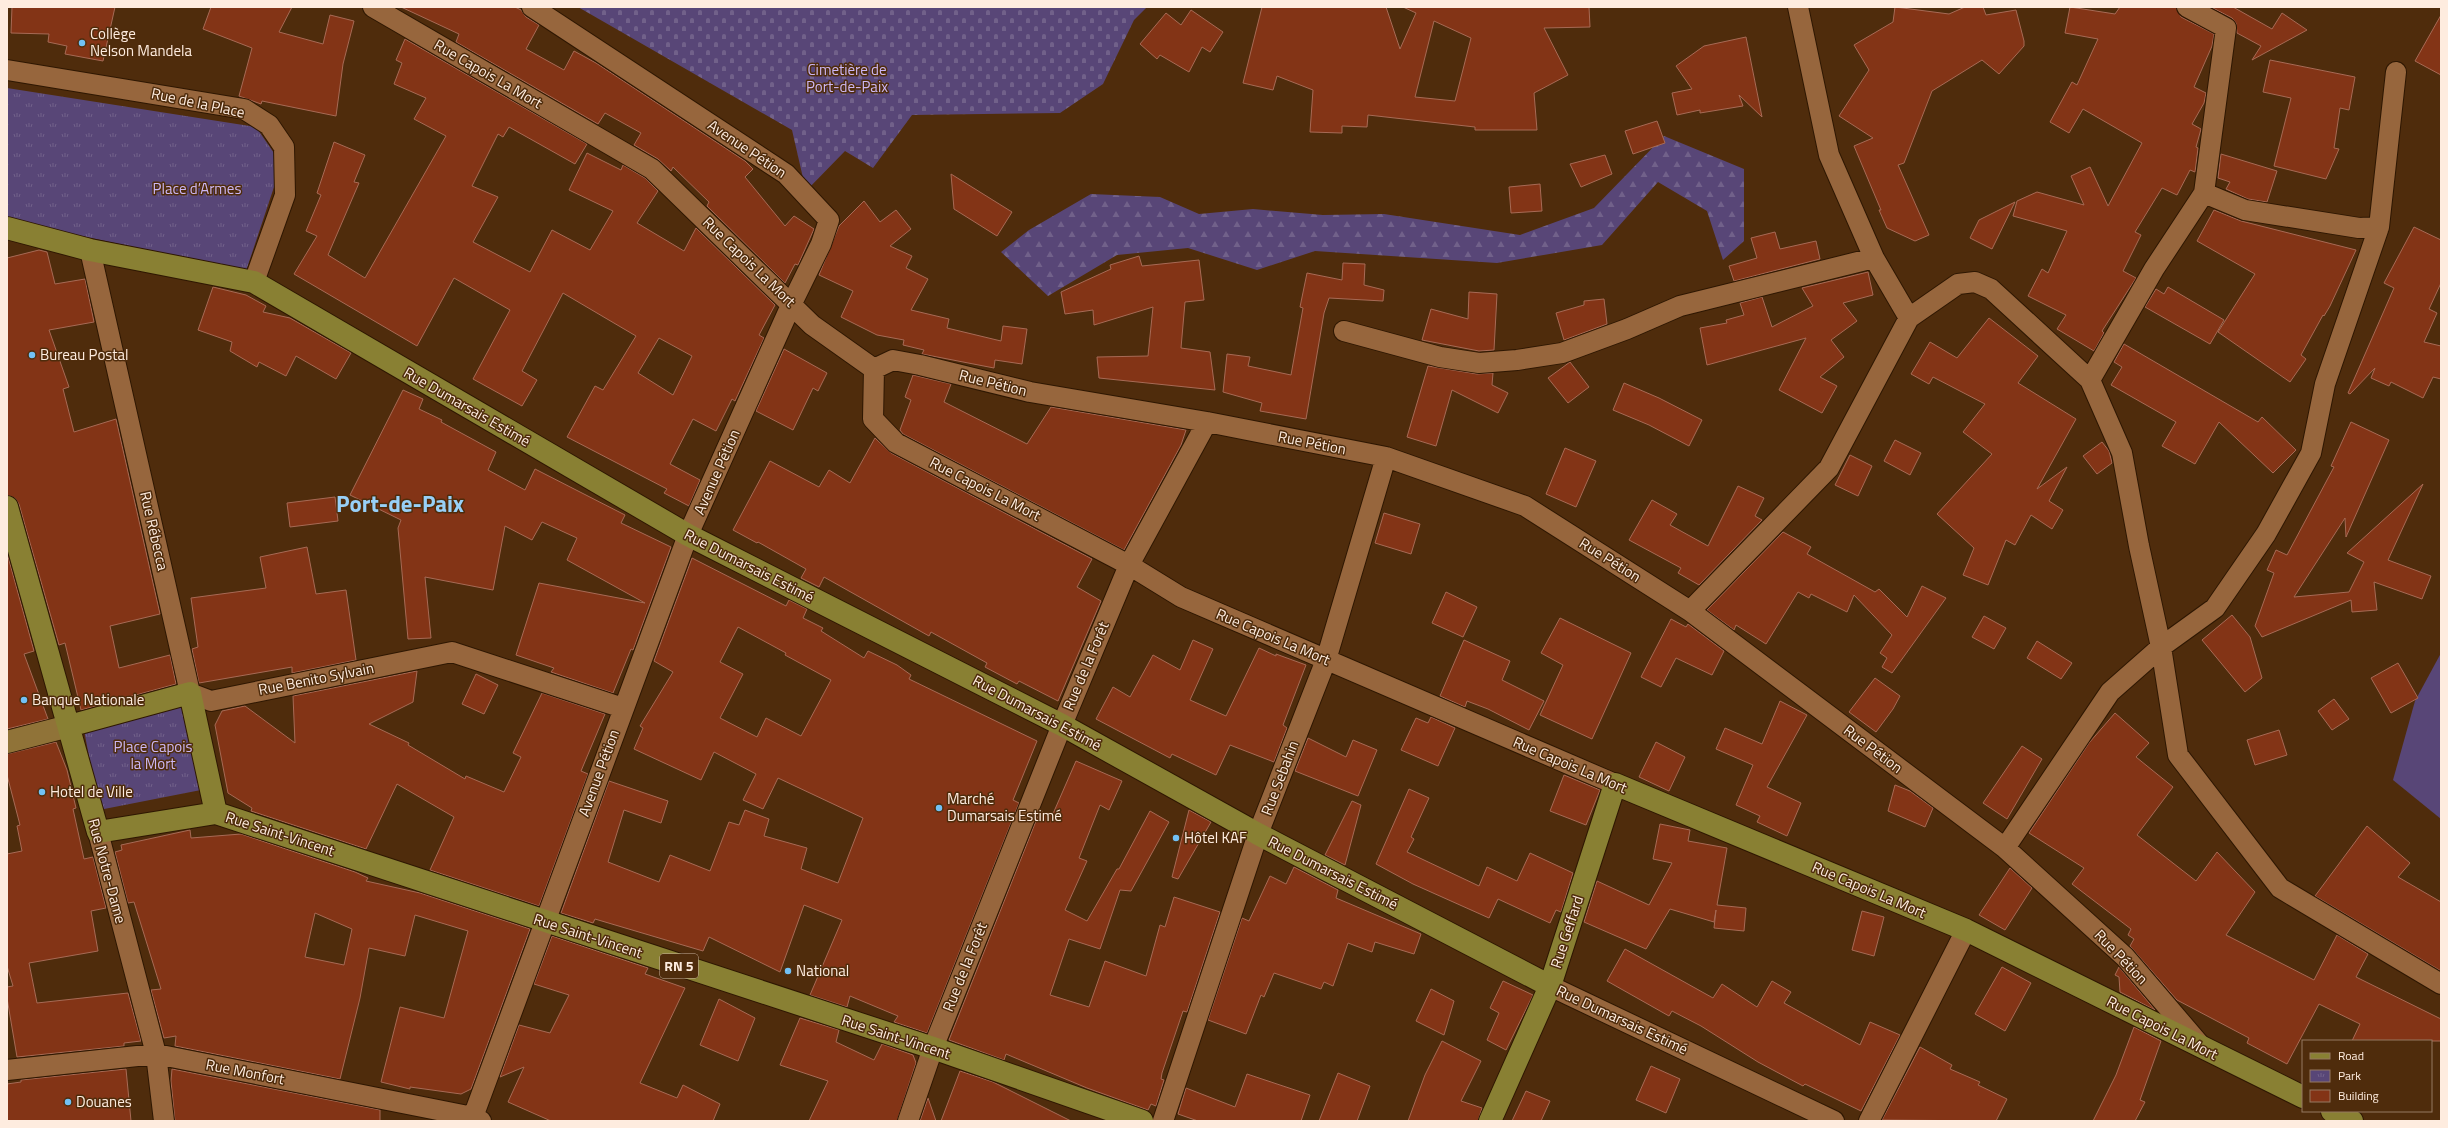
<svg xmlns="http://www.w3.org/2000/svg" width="2448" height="1128" font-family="'Titillium Web',sans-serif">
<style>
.green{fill:#584677}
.forest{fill:url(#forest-firs)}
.cemetery{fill:url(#cemetery-stones)}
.park{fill:url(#park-tufts)}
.building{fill:#833416;stroke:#a76a55;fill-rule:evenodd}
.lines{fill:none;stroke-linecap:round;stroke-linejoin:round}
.street-casing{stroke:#2e1702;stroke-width:22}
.secondary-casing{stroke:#2e1702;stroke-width:24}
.primary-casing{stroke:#2e1702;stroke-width:24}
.street{stroke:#97663d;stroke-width:20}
.secondary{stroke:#907338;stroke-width:22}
.primary{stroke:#898033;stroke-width:22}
.poi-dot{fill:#72c1f5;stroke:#4f2c0c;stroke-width:1.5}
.labels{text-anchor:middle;stroke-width:3;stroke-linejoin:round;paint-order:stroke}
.shield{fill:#4f2c0c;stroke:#cab2a0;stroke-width:1}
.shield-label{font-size:14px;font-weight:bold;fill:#feecdf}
.poi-label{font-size:15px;fill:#feecdf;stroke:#4f2c0c;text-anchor:start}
.park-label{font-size:15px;fill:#ccb7f5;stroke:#4f2c0c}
.street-label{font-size:15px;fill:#feecdf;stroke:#4f2c0c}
.town-label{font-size:23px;font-weight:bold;fill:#98d0f7;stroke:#4f2c0c}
</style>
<defs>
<pattern id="forest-firs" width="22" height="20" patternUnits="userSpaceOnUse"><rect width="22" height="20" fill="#584677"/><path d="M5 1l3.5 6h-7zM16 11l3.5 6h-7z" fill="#71618a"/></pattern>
<pattern id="cemetery-stones" width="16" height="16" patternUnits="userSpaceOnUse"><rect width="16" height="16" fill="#584677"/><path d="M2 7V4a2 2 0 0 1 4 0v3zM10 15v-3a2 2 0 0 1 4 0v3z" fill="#71618a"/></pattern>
<pattern id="park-tufts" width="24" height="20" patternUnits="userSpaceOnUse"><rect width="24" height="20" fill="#584677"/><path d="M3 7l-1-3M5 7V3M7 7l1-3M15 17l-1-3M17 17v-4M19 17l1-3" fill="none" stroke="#71618a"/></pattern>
</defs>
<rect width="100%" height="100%" fill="#4f2c0c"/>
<path class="green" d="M2441 653V819L2393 780 2415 701Z"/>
<path class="forest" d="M1664 136 1744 169V241L1723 260 1707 211 1658 182 1602 245 1497 263 1315 251 1257 270 1188 248 1117 255 1048 296 1001 252 1029 230 1091 194 1160 197 1199 214 1253 209 1323 215 1384 214 1520 235 1594 208Z"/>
<path class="cemetery" d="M578 7H1147L1134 20 1103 84 1060 113 912 115 873 168 845 151 806 191 792 130Z"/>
<path class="park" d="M7 88 256 127 276 156 274 187 246 271 7 220Z
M185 701 206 789 99 810 84 730Z"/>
<path class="building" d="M12 7H115L103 61 65 54 67 46 48 42 49 34 11 33Z
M211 7H292L279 32 323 44 330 15 354 21 343 64 336 116 262 101 261 104 239 96 252 48 203 29Z
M401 7H515L521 10 526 17 539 25 526 49 564 70 574 51 596 63 745 161 753 169 745 177 785 226 794 216 814 229 798 265 795 264 785 283 707 206 709 202 673 167 671 171 658 159 634 145 641 133 605 113 598 124 456 42 459 34Z
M1262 7H1386L1400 49 1416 13 1403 7H1589L1590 27 1544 28 1568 75 1534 93 1537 130H1475V127L1368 115 1367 127 1342 126V133L1310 132 1313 90 1277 76 1273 90 1243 83ZM1434 21 1471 38 1455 101 1415 97Z
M1895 7 1949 14 1965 7H1983L1986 15 2016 10 2024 41V46L1999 74 1982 60 1932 91 1904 163 1898 165 1929 235 1915 241 1887 228 1879 210H1881L1854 146 1873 138 1839 116 1869 70 1854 45 1893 22Z
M2070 7 2115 14 2120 7H2176L2181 17 2214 34 2212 46 2194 87 2206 93 2204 103 2192 124 2201 129 2196 147 2198 148 2195 172 2190 170 2177 195 2162 188 2135 232 2141 235 2123 271 2136 278 2102 331 2104 333 2094 351 2057 329 2066 315 2028 296 2042 269 2048 273 2067 231 2013 216 2017 201 2037 192 2084 205 2071 176 2090 167 2108 206 2142 143 2083 109 2069 133 2050 122 2072 82 2077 85 2098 39 2065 33Z
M2211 7H2233L2272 29 2282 13 2307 30 2252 60 2261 46 2237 33 2236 23 2232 18Z
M1191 10 1223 32 1210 52 1202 47 1189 72 1160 55 1157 59 1140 44 1166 13 1181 25Z
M2441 15V75L2415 61Z
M1746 37 1762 117 1739 95 1743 106 1700 113V110L1677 115 1672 93 1692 89 1676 66 1704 46Z
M405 39 587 144 575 164 509 127 503 137 498 134 472 186 498 197 473 242 530 272 552 230 590 250 613 211 569 190 587 153 621 170 623 165 645 178 658 191 637 223 684 251 696 228 775 305 759 335 764 338 735 401 732 399 716 431 693 419 670 464 700 480 689 506 664 493 667 489 567 437 595 386 603 390 636 336 563 293 522 371 537 380 522 406 473 379 510 310 454 278 417 346 294 274 317 236 306 231 321 195 317 193 334 142 365 155 354 182 359 183 328 255 365 278 446 136 414 119 426 98 394 84 402 63 396 60ZM659 338 692 356 673 395 638 373Z
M2270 60 2355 77 2349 110 2340 108 2334 148 2339 149 2326 179 2274 166 2291 98 2263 92Z
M1657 121 1665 143 1633 154 1625 131Z
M2221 154 2277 171 2267 202 2248 199 2226 189 2230 182 2218 178Z
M1605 155 1612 174 1581 187 1570 164Z
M951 174 1012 212 997 236 954 209Z
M1540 184 1542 211 1511 213 1509 187Z
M864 201 880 222 896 210 911 229 890 246 912 256 906 268 928 279 911 310 949 319 947 328 1001 341 1003 326 1027 329 1022 364 995 360 994 368 922 354 924 350 903 345 904 340 877 335 841 317 853 291 819 275 839 226Z
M2015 202 1992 249 1970 238 1979 220Z
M2214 210 2241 221 2356 250 2330 306 2324 316 2323 315 2301 355 2306 359 2290 382 2218 332 2255 274 2197 241Z
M2414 227 2441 240V283L2429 309 2437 313 2424 342 2441 346V379L2433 377 2423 398 2391 382 2389 386 2371 378 2375 368 2350 394 2348 393 2394 288 2384 283Z
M1775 232 1780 249 1816 241 1820 259 1734 281 1729 266 1757 258 1751 238Z
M39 250 47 252 55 284 85 279 94 322 49 330 69 387 63 389 74 432 116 419 160 614 110 626 119 668 170 655 176 684 81 710 65 643 59 645 19 504 15 498 7 495V258Z
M1139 256 1142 266 1199 260 1204 300 1185 302 1181 348 1210 352 1215 390 1099 378 1097 357 1148 356 1153 307 1094 325 1093 310 1065 314 1061 292 1111 269 1110 265Z
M1343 263 1365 264 1364 285 1384 290 1383 301 1329 298 1324 313 1306 419 1260 411 1262 403 1223 392 1227 354 1250 357 1248 366 1291 375 1303 308 1300 307 1307 273 1342 280Z
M1868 272 1873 295 1843 303 1857 321 1831 340 1844 357 1820 377 1837 386 1822 413 1779 390 1806 338 1707 365 1700 328 1727 323 1726 320 1744 315 1740 303 1762 297 1772 327 1813 306 1802 288Z
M213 287 246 295 266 306 263 312 290 318 351 353 336 379 296 356 286 376 259 362 257 367 230 351 232 342 198 330Z
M2168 287 2224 320 2210 344 2145 307 2156 289 2164 294Z
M1469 292 1497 294 1494 350 1479 351 1422 340 1431 309 1468 319Z
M1604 299 1607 324 1564 340 1556 313 1584 305V301Z
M1989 318 2038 356 2018 383 2076 419 2037 489 2067 467 2049 501 2063 510 2052 529 2031 515 2015 545 2006 540 1988 585 1963 575 1974 548 1937 514 1992 454 1963 432 1985 404 1933 377 1929 384 1911 374 1930 342 1957 358Z
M2124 344 2258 422 2262 417 2296 450 2273 473 2219 422 2195 464 2162 446 2176 422 2111 385 2122 367 2114 362Z
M784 349 827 373 818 391 813 388 793 430 756 411Z
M1570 362 1589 387 1568 403 1548 378Z
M1428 366 1477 374 1493 373 1492 385 1508 393 1498 413 1452 390 1436 446 1407 437Z
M913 375 951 384 944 402 1027 444 1051 407 1186 430 1181 445 1124 550 903 434 900 430 911 400 905 397Z
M1624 383 1659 398 1702 420 1689 446 1649 425 1613 410Z
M403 390 423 399 419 409 442 420 441 422 496 452 488 470 525 490 535 469 625 515 621 523 671 547 633 650 631 649 613 693 551 672 554 668 516 655 539 583 645 603 567 560 577 538 542 522 532 540 505 526 493 590 425 577 431 638 408 639 398 528 401 520 350 495Z
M2351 422 2389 440 2346 537 2345 518 2294 597 2349 592 2364 562 2347 553 2423 484 2388 560 2431 576 2422 599 2374 582 2377 610 2352 612 2351 600 2262 637 2255 626 2274 573 2267 570 2276 550 2287 555 2334 467 2331 466Z
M875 438 891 453 1092 559 1077 587 1101 601 1058 701 1019 681 1017 684 985 667 987 663 931 632 929 636 824 577 819 587 801 578 806 569 758 542 757 543 733 530 770 461 819 487 829 470 850 483Z
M1895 440 1921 453 1910 475 1884 461Z
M2102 442 2109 451 2112 463 2097 474 2083 456Z
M1565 448 1596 461 1576 507 1546 494Z
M1850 455 1872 466 1858 496 1835 485Z
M1738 486 1764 498 1755 516 1762 520 1699 585 1678 573 1681 568 1629 540 1652 500 1677 514 1670 525 1708 546Z
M335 497 338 521 290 527 287 503Z
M1384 513 1420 524 1411 554 1375 543Z
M1783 532 1811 547 1807 554 1875 592 1879 589 1907 617 1922 586 1946 598 1892 673 1882 667 1887 658 1880 653 1892 635 1854 595 1847 612 1811 594 1809 598 1798 592 1766 644 1736 625 1734 630 1707 610Z
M307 547 316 594 346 590 356 660 292 673V667L199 683 192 649 198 647 191 598 266 588 260 557Z
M7 553 34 651 24 654 48 719 7 729Z
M692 558 786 606 789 600 807 609 803 618 823 628 821 631 864 658 868 651 897 665 911 675 909 679 1037 741 1013 800 1019 803 927 1033 894 1022 898 1016 850 996 847 1007 810 995 842 920 804 905 780 972 709 937 703 951 595 919 593 923 561 913 609 781 668 801 661 823 624 810 608 862 659 882 670 855 710 871 729 822 739 825 745 810 769 819 764 836 807 848 801 869 838 883 863 818 778 778 763 809 743 800 756 774 714 752 701 780 634 749 643 728 640 726 673 672 654 661ZM738 627 786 653 785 655 831 680 801 736 766 718 757 737 720 718 743 674 720 662Z
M1446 592 1477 607 1463 637 1432 623Z
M2232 615 2250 637 2262 678 2245 692 2202 640Z
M1984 616 2006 628 1994 649 1972 637Z
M1560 618 1631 653 1592 739 1540 715 1563 665 1541 653Z
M1671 619 1686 627 1688 624 1724 651 1712 675 1676 658 1661 687 1641 677Z
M1193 640 1213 649 1190 700 1226 716 1259 648 1276 656V654L1306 665 1283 725 1287 728 1274 762 1230 745 1216 775 1172 754 1170 758 1096 719 1113 687 1130 697 1153 655 1180 670Z
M1464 640 1510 661 1502 680 1544 701 1529 730 1488 709 1467 701 1465 707 1440 696Z
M2037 641 2072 663 2061 679 2027 658Z
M2398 663 2418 698 2391 713 2371 678Z
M417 671 413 702 369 724 409 743 408 745 465 779 466 776 504 792 521 757 513 753 542 693 605 714 581 771 588 774 539 906 430 870 454 817 397 784 366 849 251 811 252 808 228 793 215 725 222 711 245 706 295 743 293 696Z
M476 674 498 685 484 714 462 704Z
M1875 678 1900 696 1893 709 1876 732 1849 712Z
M2334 699 2349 719 2332 730 2318 711Z
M1780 701 1807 715 1767 787 1801 803 1787 836 1757 822 1760 816 1736 805 1753 765 1716 749 1725 728 1762 744Z
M2115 713 2149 743 2136 757 2173 787 2137 835 2196 881 2217 852 2255 892 2226 935 2314 980 2337 935 2368 954 2356 977 2441 1019V1041H2352L2360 1024 2319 1004 2287 1064 2247 1043 2249 1038 2177 1000 2130 946 2134 939 2128 935 2131 929 2072 884 2084 868 2029 833 2089 743Z
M1431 717 1455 728 1438 766 1401 750 1416 718 1428 723Z
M2279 730 2287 755 2255 765 2247 740Z
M1308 738 1346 757 1353 740 1377 750 1358 796 1295 771Z
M56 742 67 770 76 808 73 809 84 859 93 857 106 908 91 911 98 951 29 963 37 1003 128 993 141 1041 124 1043V1046L17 1057 7 998V987L13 986 7 966V854L22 851 17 826 20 825 7 775V754Z
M1656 742 1685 757 1669 791 1639 777Z
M2022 746 2042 759 2007 819 1983 803Z
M1076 761 1122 781 1109 810 1100 805 1079 858 1087 861 1065 910 1087 921 1117 869H1119L1150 811 1169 822 1131 891 1120 890 1100 949 1069 939 1050 995 1089 1007 1105 961 1146 976 1160 925 1165 927 1174 897 1220 912 1187 1012 1183 1011 1162 1073 1161 1079 1164 1080 1156 1106 1151 1104 1148 1110 1087 1088 1006 1054 1004 1060 949 1040 1040 811 1052 816Z
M1564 775 1600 790 1586 825 1550 811Z
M1895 785 1910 791 1933 808 1925 827 1888 811Z
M1409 789 1429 798 1411 837 1414 839 1407 852 1479 886 1487 867 1517 881 1530 853 1573 873 1561 912 1556 910 1550 923 1498 899 1489 918 1413 884 1376 864Z
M1352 801 1361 805 1345 865 1325 855Z
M1189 810 1211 822 1178 879 1172 877Z
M1660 824 1690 830 1688 841 1727 848 1717 905 1746 908 1744 931 1714 928 1716 910 1714 922 1670 909 1646 949 1584 922 1597 881 1649 905 1672 863 1653 859Z
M2367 826 2410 863 2398 877 2441 902V971L2315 896Z
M190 830 191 838 241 834 355 872 368 878 366 881 420 893 530 929 471 1089 461 1094 410 1087V1089L381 1082 400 1007 444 1018 468 931 415 915 405 956 369 948 360 998 340 1079 175 1046 176 1036 164 1038 151 990 161 989 134 902 128 903 115 852 122 850 121 845ZM315 913 352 929 344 965 305 957Z
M1294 867 1338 890 1336 898 1421 934 1414 954 1375 942 1372 952 1348 943 1333 986 1324 982 1321 989 1274 973 1264 997 1261 995 1246 1034 1208 1020 1242 918 1249 921 1270 876 1286 884Z
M2010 868 2032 888 2005 930 1979 915Z
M1862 911 1884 917 1874 956 1852 950Z
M552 936 648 968 645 974 685 988 640 1083 677 1098 683 1085 720 1104 713 1121H551L508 1102 524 1067 500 1077 519 1025 550 1033 569 995 534 984Z
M1625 949 1713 998 1722 984 1757 1007 1772 981 1791 992 1784 1003 1860 1045 1870 1022 1900 1035 1861 1111 1805 1084 1803 1086 1758 1062 1701 1026 1672 1011 1669 1016 1607 981Z
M2002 967 2031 983 2005 1031 1975 1014Z
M2119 967 2155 1010 2120 992 2119 977 2115 975Z
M1503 981 1533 995 1506 1050 1487 1040 1499 1013 1490 1008Z
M1431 989 1454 1001 1444 1035 1416 1021Z
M719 999 755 1018 738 1061 700 1045Z
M800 1018 839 1030 836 1042 874 1060 882 1044 913 1055 916 1063 897 1121H809L828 1081 780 1065Z
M2134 1027 2161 1041 2140 1100 2145 1102 2135 1121H2093L2116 1075Z
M1442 1041 1481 1061 1461 1101 1482 1108 1478 1121H1408L1425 1075Z
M1920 1047 1952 1065 1950 1069 1980 1082 1978 1085 2007 1099 1996 1121 1882 1120Z
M1651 1066 1680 1079 1666 1113 1636 1100Z
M126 1069 131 1121H7V1084L21 1082V1080Z
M172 1069 380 1110V1121H175L171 1081Z
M960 1071 993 1082 1071 1121H941Z
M1338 1073 1370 1086 1357 1121H1319Z
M1247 1074 1310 1095 1301 1121H1198L1178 1114 1186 1088 1235 1107Z
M1526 1091 1550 1101 1541 1121H1512Z
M928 1098 936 1121H920Z"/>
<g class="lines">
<defs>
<path id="street" d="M373 7 652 169 812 325 874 369
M1798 7 1829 155 1874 258
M7 70 244 109 269 125 284 147 285 195 254 282
M2204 193 2245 210 2359 228 2379 227
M90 250 190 693 211 701 452 652 623 708
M1344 331 1440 357 1479 363 1517 360 1562 353 1627 329 1680 306 1874 258 1909 318 1958 284 1975 282 1991 289 2090 380 2122 453 2139 546 2161 647 2178 755 2280 888 2441 984
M874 369 893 360 920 365 1030 392 1207 422 1386 457 1525 506 1690 611 2005 848 2125 957 2201 1046
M874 369 873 419 896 443 1129 565 1181 597 1615 784
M2090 380 2154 269 2204 193 2226 28 2187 7
M1690 611 1829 468 1909 318
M98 832 156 1054 164 1121
M2005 848 2110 692 2161 647 2215 608 2266 534 2311 453 2325 384 2379 227 2396 72
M1550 986 1834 1121
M7 1070 156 1054 473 1117 481 1121
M473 1117 688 535 792 303 821 244 829 220 786 174 532 7
M908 1121 933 1048 1062 725 1129 565 1207 422
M1163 1121 1258 834 1326 660 1386 457
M1869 1121 1966 930"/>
<path id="secondary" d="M7 742 69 726"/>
<path id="primary" d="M7 228 90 250 254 282 688 535 1062 725 1258 834 1550 986
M7 507 98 832 216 813 933 1048 1142 1121
M69 726 190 693 216 813
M2332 1111 2352 1121
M1490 1121 1550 986 1615 784 1966 930 2303 1097"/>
</defs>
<use href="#street" class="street-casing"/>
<use href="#secondary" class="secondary-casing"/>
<use href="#primary" class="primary-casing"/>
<use href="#street" class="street"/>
<use href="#secondary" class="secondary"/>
<use href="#primary" class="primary"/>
</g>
<g class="poi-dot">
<circle cx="82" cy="43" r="4"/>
<circle cx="32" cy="355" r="4"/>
<circle cx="24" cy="700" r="4"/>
<circle cx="42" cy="792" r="4"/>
<circle cx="939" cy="808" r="4"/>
<circle cx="1176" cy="838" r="4"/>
<circle cx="788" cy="971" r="4"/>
<circle cx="68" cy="1102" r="4"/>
</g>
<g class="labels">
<rect class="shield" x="660" y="954" width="38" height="24" rx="3"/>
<g class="shield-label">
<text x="679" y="971">RN 5</text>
</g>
<g class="poi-label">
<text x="90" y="39">Collège<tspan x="90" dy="17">Nelson Mandela</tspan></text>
<text x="40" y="360">Bureau Postal</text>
<text x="32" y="705">Banque Nationale</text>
<text x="50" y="797">Hotel de Ville</text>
<text x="947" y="804">Marché<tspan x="947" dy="17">Dumarsais Estimé</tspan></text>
<text x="1184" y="843">Hôtel KAF</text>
<text x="796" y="976">National</text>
<text x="76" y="1107">Douanes</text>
</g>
<g class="park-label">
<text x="847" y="75">Cimetière de<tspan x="847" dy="17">Port-de-Paix</tspan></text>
<text x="197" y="194">Place d’Armes</text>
<text x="153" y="752">Place Capois<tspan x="153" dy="17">la Mort</tspan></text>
</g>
<g class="street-label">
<text transform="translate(488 74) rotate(30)" y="5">Rue Capois La Mort</text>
<text transform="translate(198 103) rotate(12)" y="5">Rue de la Place</text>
<text transform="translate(747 149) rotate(34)" y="5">Avenue Pétion</text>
<text transform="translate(749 262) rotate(44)" y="5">Rue Capois La Mort</text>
<text transform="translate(993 383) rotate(14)" y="5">Rue Pétion</text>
<text transform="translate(467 407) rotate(30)" y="5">Rue Dumarsais Estimé</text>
<text transform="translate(1312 443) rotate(11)" y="5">Rue Pétion</text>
<text transform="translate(717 472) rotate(-66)" y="5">Avenue Pétion</text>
<text transform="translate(985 489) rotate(27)" y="5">Rue Capois La Mort</text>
<text transform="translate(154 531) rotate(77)" y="5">Rue Rébecca</text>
<text transform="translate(1610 560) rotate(32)" y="5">Rue Pétion</text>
<text transform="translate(749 566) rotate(27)" y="5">Rue Dumarsais Estimé</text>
<text transform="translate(1273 637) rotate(23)" y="5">Rue Capois La Mort</text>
<text transform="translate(1086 666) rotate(-67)" y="5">Rue de la Forêt</text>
<text transform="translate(316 679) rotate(-11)" y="5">Rue Benito Sylvain</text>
<text transform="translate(1037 713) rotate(28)" y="5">Rue Dumarsais Estimé</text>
<text transform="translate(1873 749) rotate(37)" y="5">Rue Pétion</text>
<text transform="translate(1570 765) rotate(23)" y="5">Rue Capois La Mort</text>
<text transform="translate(599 773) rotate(-70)" y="5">Avenue Pétion</text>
<text transform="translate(1280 778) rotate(-69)" y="5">Rue Sebahin</text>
<text transform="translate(280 834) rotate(18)" y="5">Rue Saint-Vincent</text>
<text transform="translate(107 871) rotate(75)" y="5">Rue Notre-Dame</text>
<text transform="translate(1333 873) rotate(27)" y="5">Rue Dumarsais Estimé</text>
<text transform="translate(1869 890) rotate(23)" y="5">Rue Capois La Mort</text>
<text transform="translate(1567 932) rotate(-72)" y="5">Rue Geffard</text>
<text transform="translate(588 936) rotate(18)" y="5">Rue Saint-Vincent</text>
<text transform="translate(2121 957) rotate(46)" y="5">Rue Pétion</text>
<text transform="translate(965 967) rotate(-68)" y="5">Rue de la Forêt</text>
<text transform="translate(1622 1020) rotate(25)" y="5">Rue Dumarsais Estimé</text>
<text transform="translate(2162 1028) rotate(27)" y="5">Rue Capois La Mort</text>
<text transform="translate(896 1037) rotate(18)" y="5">Rue Saint-Vincent</text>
<text transform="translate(245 1072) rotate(11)" y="5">Rue Monfort</text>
</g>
<g class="town-label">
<text x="400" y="512">Port-de-Paix</text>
</g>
</g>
<rect width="2448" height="1128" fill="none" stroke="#feecdf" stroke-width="16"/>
<rect x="2302" y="1040" width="130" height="72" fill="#4f2c0c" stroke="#957960"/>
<rect x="2310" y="1053" width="20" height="6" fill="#898033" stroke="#957960"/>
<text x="2338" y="1060" font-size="12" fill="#feecdf">Road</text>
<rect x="2310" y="1070" width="20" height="12" fill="url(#park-tufts)" stroke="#957960"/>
<text x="2338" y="1080" font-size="12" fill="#feecdf">Park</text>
<rect x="2310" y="1090" width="20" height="12" fill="#833416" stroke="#957960"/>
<text x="2338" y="1100" font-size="12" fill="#feecdf">Building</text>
</svg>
